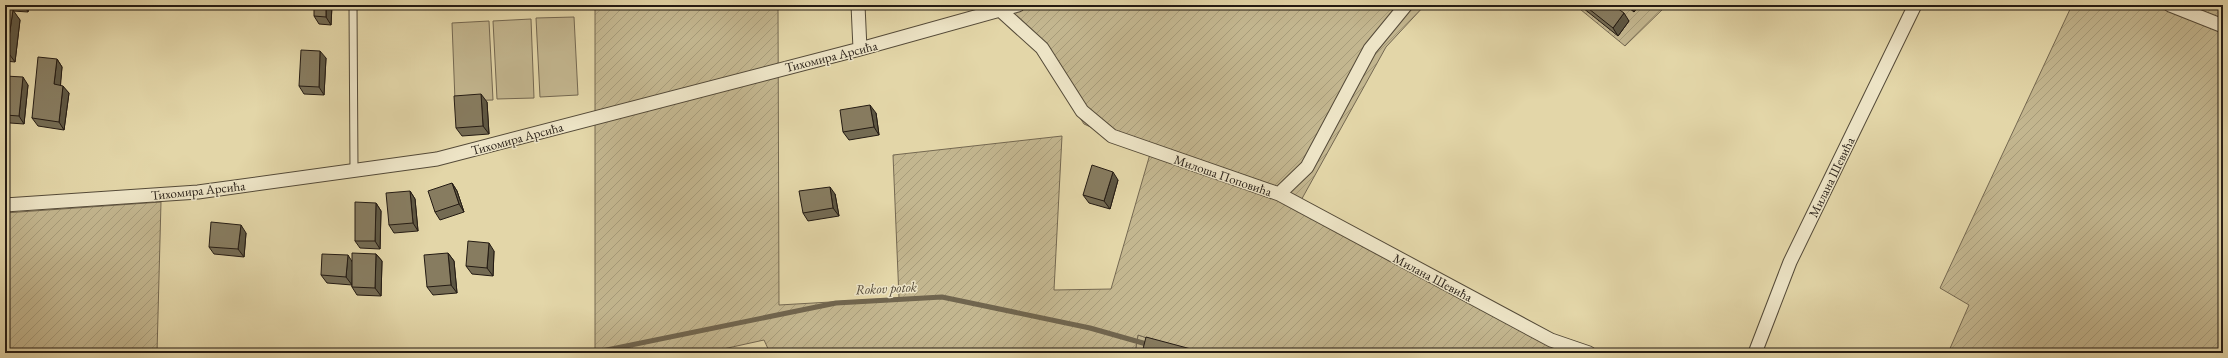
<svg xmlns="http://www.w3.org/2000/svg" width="2228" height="358" font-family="'EB Garamond',serif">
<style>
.green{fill:#c3b68f;stroke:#746851}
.garden{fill:url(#garden-furrows);stroke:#746851}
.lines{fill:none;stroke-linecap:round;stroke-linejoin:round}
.stream{stroke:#70654e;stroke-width:5}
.service-casing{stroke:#544a38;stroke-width:9}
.minor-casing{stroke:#544a38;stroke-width:15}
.service{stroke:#ede4c6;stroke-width:7}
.minor{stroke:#ede4c6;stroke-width:13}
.wall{fill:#746b53;stroke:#241b13}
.shaded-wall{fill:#5e5743;stroke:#241b13}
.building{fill:#877c60;stroke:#241b13}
.labels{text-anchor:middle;stroke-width:3;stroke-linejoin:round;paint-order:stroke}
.street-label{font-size:13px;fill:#241b13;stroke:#ede4c6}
.water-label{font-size:14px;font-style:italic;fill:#564c3a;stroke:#ede4c6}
</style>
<defs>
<pattern id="garden-furrows" width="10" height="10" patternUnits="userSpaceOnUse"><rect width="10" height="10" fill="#c3b68f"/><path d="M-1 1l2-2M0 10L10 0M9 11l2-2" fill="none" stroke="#a79c7a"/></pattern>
</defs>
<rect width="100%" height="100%" fill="#e3d6a8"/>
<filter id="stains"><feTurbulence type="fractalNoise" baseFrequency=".005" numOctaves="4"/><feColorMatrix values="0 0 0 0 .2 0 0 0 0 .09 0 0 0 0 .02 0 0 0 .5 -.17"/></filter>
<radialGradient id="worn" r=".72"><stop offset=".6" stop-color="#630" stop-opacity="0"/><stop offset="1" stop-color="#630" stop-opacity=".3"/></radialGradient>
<path class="green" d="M574 17 578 95 540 97 536 18Z
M531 19 534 98 497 99 493 21Z
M489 21 493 100 455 101 452 23Z
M1138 335 1194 353H1135Z"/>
<path class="garden" d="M595 5H778L779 305 899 298 893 155 1062 136 1054 290 1111 289 1150 154 1084 124 1011 13 985 5H1425L1386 47 1299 204 1575 353H1194L1138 335 1135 353H770L764 340 705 353H595Z
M1575 5H1667L1625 46Z
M2072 5H2223V353H1948L1969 305 1940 288Z
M161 202 157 353H5V213Z"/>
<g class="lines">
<path class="stream" d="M592 353 836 303 942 297 1090 328 1150 345"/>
<defs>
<path id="service" d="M353 5 354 170"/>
<path id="minor" d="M858 5 860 49
M2170 5 2223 26
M1000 10 1042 48 1082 111 1112 136 1279 194 1551 340 1589 353
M1279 194 1307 167 1370 49 1406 5
M5 205 198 192 437 159 860 49 1018 5
M1755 353 1790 262 1915 5"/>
</defs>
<use href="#service" class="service-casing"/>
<use href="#minor" class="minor-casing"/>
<use href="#service" class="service"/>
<use href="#minor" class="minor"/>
</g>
<path class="wall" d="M5 5H29L28 12 13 11 20 20 15 62 5 61Z
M332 5 331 25 319 24 314 16Z
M1581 5H1613L1629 21 1618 36 1583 8Z
M1625 5H1639L1634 12Z
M326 58 324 95 304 94 299 86Z
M57 59 62 67 60 85 69 93 64 130 38 126 32 118Z
M5 76 28 85 24 124 10 123 6 117H5Z
M487 102 489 134 462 136 456 128Z
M876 113 879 135 849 140 843 132Z
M1118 180 1110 209 1089 203 1083 195Z
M452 183 457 191 464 212 440 220 435 212Z
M410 191 415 199 418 231 394 233 389 225Z
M835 194 839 216 808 221 803 213Z
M376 203 381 211 380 249 360 248 355 241Z
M246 233 244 257 214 254 209 247Z
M494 251 493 276 472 274 466 266Z
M448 253 454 261 457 293 433 295 427 287Z
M376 254 382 261 381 296 357 295 352 287V285L327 283 321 275 352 261Z"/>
<path class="shaded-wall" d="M24 5H29L28 12Z
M326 5H332L331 25 326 17Z
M1629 5H1639L1634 12Z
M13 10 20 20 15 62 7 51Z
M1624 13 1629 21 1618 36 1613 28Z
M320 51 326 58 324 95 319 87Z
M57 59 62 67 60 92 54 84Z
M23 77 28 85 24 124 19 116Z
M63 86 69 93 64 130 59 122Z
M481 94 487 102 489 134 483 126Z
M870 105 876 113 879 135 874 127Z
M1113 172 1118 180 1110 209 1104 201Z
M452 183 457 191 464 212 459 204Z
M830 187 835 194 839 216 833 208Z
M410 191 415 199 418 231 413 223Z
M376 203 381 211 380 249 375 241Z
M241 225 246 233 244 257 238 249Z
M489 243 494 251 493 276 487 268Z
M448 253 454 261 457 293 451 285Z
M376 254 382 261 381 296 375 288Z
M348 255 353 263 352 285 346 277Z"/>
<path class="building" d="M314 5H326V17L314 16Z
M1584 5H1613L1624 13 1613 28Z
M5 8 13 10 7 51H5Z
M301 50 320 51 319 87 299 86Z
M38 57 57 59 54 84 63 86 59 122 32 118Z
M5 76 23 77 19 116 5 115Z
M481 94 483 126 456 128 454 96Z
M870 105 874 127 843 132 840 110Z
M1092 165 1113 172 1104 201 1083 195Z
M452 183 459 204 435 212 428 191Z
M830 187 833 208 803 213 799 191Z
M410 191 413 223 389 225 386 193Z
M355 202 376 203 375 241H355Z
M211 222 241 225 238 249 209 247Z
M468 241 489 243 487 268 466 266Z
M352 253 376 254 375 288 352 287Z
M448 253 451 285 427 287 424 255Z
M322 254 348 255 346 277 321 275Z
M1146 337 1206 353H1142Z"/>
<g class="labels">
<g class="street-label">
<text transform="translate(831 56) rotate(-14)" y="5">Тихомира Арсића</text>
<text transform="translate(517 138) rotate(-15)" y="5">Тихомира Арсића</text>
<text transform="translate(1223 175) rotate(19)" y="5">Милоша Поповића</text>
<text transform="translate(1831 177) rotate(-64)" y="5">Милана Шевића</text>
<text transform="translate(198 190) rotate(-6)" y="5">Тихомира Арсића</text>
<text transform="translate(1433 277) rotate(28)" y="5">Милана Шевића</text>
</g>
<g class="water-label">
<text transform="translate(886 288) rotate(-3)" y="5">Rokov potok</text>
</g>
</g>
<rect width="2228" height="358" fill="none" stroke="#e3d6a8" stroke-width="20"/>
<rect x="6" y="6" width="2216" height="346" fill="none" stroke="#241b13" stroke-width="2"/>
<rect x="10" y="10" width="2208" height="338" fill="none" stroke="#241b13"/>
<rect width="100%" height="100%" filter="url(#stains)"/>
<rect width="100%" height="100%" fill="url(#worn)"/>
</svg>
